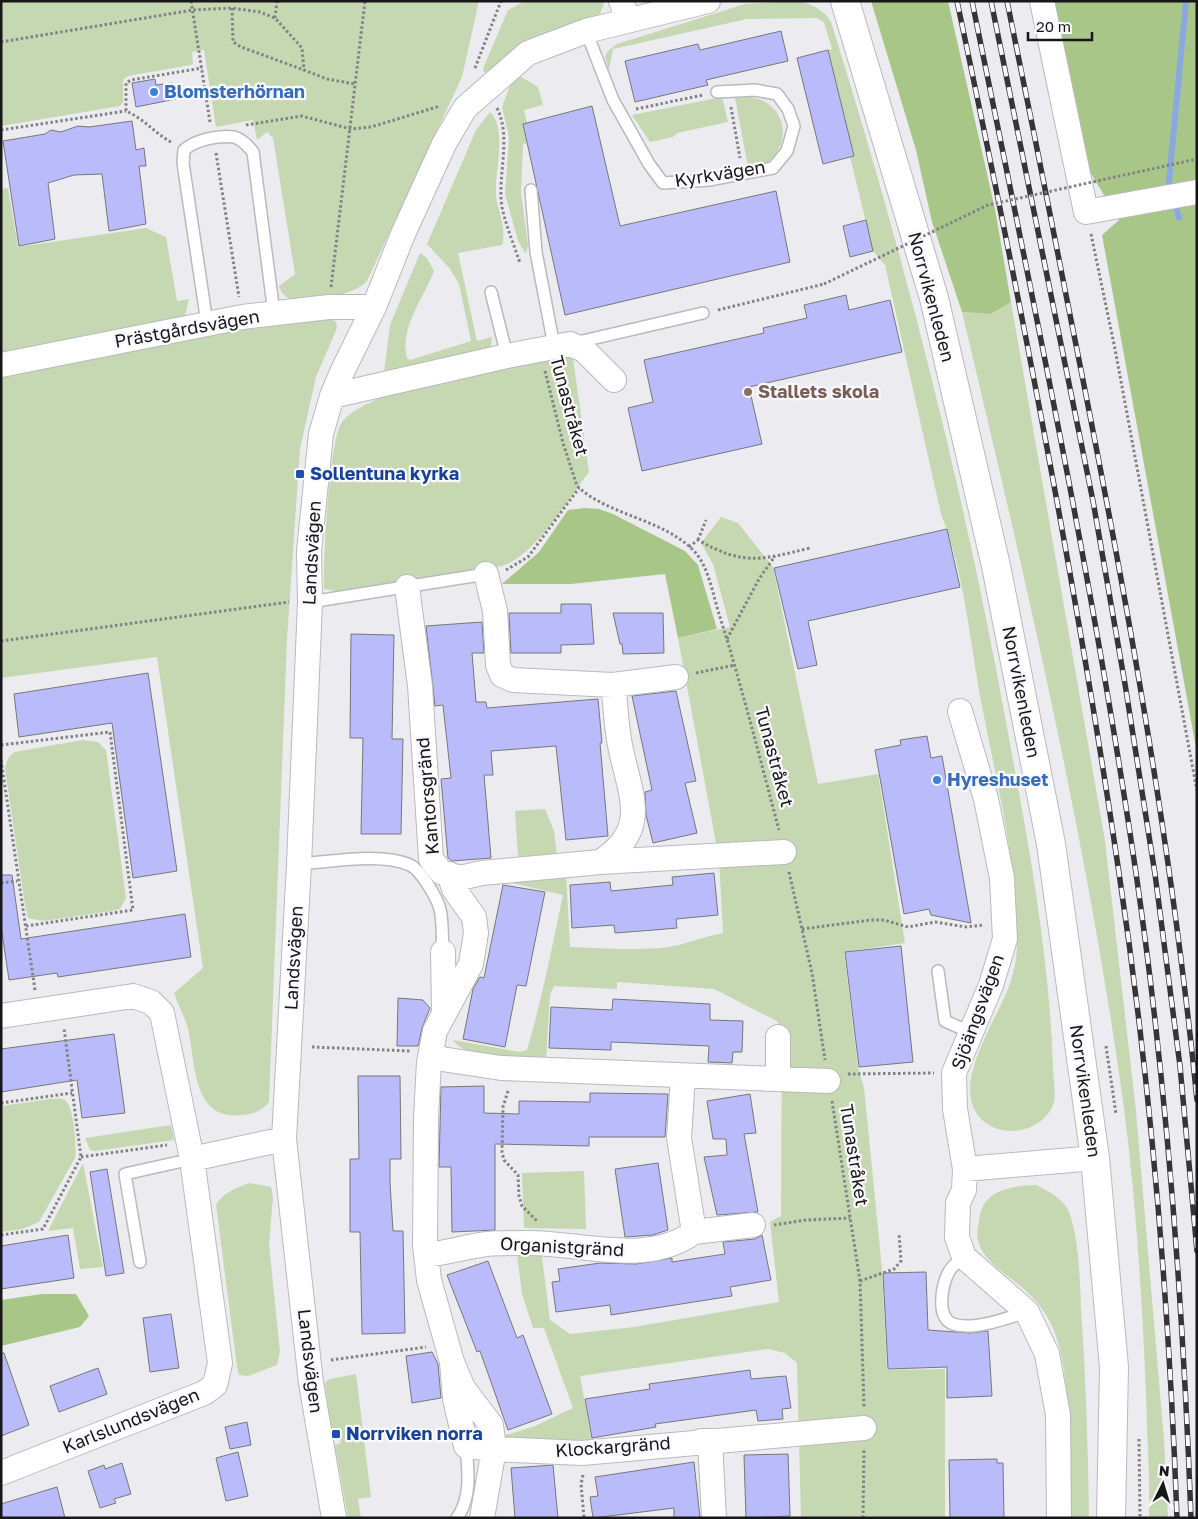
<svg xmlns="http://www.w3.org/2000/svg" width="1198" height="1519" font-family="'Golos Text',sans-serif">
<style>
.green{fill:#c5d8b1}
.forest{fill:#a9c689}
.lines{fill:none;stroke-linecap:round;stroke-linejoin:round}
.stream{stroke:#8aa9e1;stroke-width:6}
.building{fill:#babbfa;stroke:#77777b}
.lane-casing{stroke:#b9b9be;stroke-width:14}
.street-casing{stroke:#b9b9be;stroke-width:26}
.secondary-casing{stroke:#b9b9be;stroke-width:30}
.path{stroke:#828285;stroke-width:3;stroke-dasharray:2.5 2.5;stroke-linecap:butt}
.lane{stroke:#fff;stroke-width:11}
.street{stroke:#fff;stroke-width:24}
.secondary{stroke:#fff;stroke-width:28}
.rail-casing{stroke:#353537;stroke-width:5.5}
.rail{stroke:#f9f9fe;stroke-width:4;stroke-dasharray:11;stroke-linecap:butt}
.path-bridge{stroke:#828285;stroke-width:3;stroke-dasharray:2.5 2.5;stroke-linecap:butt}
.shop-dot{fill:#3f7fe0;stroke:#f9f9fe;stroke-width:2}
.education-dot{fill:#8d6e63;stroke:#f9f9fe;stroke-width:2}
.transit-dot{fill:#1a4fb4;stroke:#f9f9fe;stroke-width:2}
.labels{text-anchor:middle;stroke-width:4.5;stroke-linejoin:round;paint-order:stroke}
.shop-label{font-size:18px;font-weight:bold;fill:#366cbe;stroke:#f9f9fe;text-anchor:start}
.street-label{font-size:18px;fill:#171719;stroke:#f9f9fe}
.education-label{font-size:18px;font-weight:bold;fill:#785e54;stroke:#f9f9fe;text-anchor:start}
.transit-label{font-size:18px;font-weight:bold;fill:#164399;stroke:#f9f9fe;text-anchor:start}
</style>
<rect width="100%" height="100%" fill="#ececf0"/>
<path class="green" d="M1 1H479L462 77 367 281C353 297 313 299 292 301L282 293 279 286 295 274 273 138 267 132 257 140 253 120 216 127 204 50 192 52 193 64 191 65 128 76 123 80V102L120 106 1 126Z
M525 1H605L599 16C560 32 516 43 487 74L483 71 484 66 508 10Z
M801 1C814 6 824 10 831 22 903 252 963 485 1006 722 1027 835 1049 950 1053 1066 1053 1076 1056 1092 1054 1102 1046 1130 1007 1139 986 1123 945 1093 995 1023 1008 989 1013 976 1017 959 1017 945 1018 865 996 780 981 701 970 641 964 571 941 514L885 265 873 251 850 157 854 156 828 50 832 49 824 22 817 18 747 19 613 49 609 70 605 57 607 52 617 44 745 4Z
M518 75 538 87 543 105 524 110 527 123 523 124 527 143 523 144 521 193 528 245 526 254 518 241 505 194 509 137 502 107 511 83Z
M722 97 728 122 677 133 673 137 650 142 632 115Z
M749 97C784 100 795 142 767 163 762 166 754 166 748 167L735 98Z
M490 112C508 128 494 174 496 196 498 213 507 228 502 245L458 253 477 341 492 337 491 346 488 351 384 373 390 325 420 253 427 258 434 271C424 298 399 328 407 358L410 360 471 341 459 284 450 269 427 244 476 130Z
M8 188 18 247 146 228 166 237 177 301 189 299 185 316 179 320 1 358V189Z
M1011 302 1105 841 1136 1111 1164 1440 1168 1518H1149C1150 1477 1147 1436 1146 1395 1142 1297 1136 1198 1123 1101 1086 835 1024 573 962 312L991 314Z
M331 318 336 322 337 328 316 377 300 449 287 639 269 1102C262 1111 253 1114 242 1115 191 1121 196 1061 188 1029 185 1017 178 1005 174 993L203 968 157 657 1 678V374L208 335Z
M562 353 573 358 589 472C568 499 534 557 502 566L336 591 324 589C323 562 329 439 342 422 351 410 368 404 381 397Z
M721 517 738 523 773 567 818 784 878 774 905 943 844 952 858 1068 864 1087 882 1269 887 1370 945 1369V1518H801L797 1363 785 1353 768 1349 580 1376 592 1443 513 1441 503 1436 535 1426 573 1408 544 1328H533L522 1294 516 1247 541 1249 550 1320 570 1334 634 1327 779 1302 770 1222 781 1216 782 1032 777 1021 714 989 617 982V989L554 986 550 995 546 1061C520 1059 469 1062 453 1040L519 1052 527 1050C542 999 552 947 563 895L499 880 566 872 570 947C603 948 647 952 679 945 694 941 707 936 723 933L719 859 678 638 730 627 713 564 701 543Z
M82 740 98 742 106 750 126 898 120 909 112 911 43 921 28 918 25 905 5 769C7 761 8 756 15 752Z
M545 809 554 831 557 855 518 857 515 811Z
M51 1099C56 1099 62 1097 66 1101 74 1109 77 1148 75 1158L39 1222 22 1229 1 1232V1106Z
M171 1125 174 1140 95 1151 90 1150 85 1138Z
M83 1163 103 1267 80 1269 73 1228 48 1231Z
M584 1171 586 1229 524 1228 522 1173Z
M250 1183 271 1187 273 1197 269 1244 280 1352 277 1365 248 1376 239 1375 237 1367 216 1205C222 1193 238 1187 250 1183Z
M1036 1185C1047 1190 1063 1199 1068 1210 1079 1234 1080 1281 1081 1308 1086 1378 1088 1448 1089 1518H1069C1068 1464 1075 1359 1046 1315 1041 1307 1034 1298 1027 1292 1012 1277 983 1263 978 1240 976 1235 978 1227 979 1221 982 1190 1009 1186 1036 1185Z
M356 1374 371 1497 358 1499 361 1518H348L335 1445 341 1443 338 1430 331 1431 325 1383 329 1379Z"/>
<path class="forest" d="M871 1H948L995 209 1011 302 991 314 962 312 932 222 916 150Z
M1051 1H1197V753L1102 235 1119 220 1084 162Z
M585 508 599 509 613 514 685 551 698 565 717 629 678 638 665 574 571 584H502L539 552 568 510Z
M42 1294H76L89 1316 80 1327 1 1346V1300Z"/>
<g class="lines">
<path class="stream" d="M1179 218 1169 181 1186 1"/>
</g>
<path class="building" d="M781 31 788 61 706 80 708 85 635 102 625 61 698 44 700 50Z
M828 50 854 156 823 164 797 58Z
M155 79 156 85 172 83 176 99 136 107 132 83Z
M592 106 620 226 776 191 790 262 565 315 523 124Z
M132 121 136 150 144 148 146 166H139L146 224 109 231 102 174 74 175 48 183 55 239 19 246 3 141 45 134 51 130 61 132 78 126 89 127Z
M866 220 873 251 850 257 843 226Z
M846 295 849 310 890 300 902 352 749 387 762 444 642 471 628 408 653 402 644 360 764 333 763 328 807 318 804 305Z
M947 529 960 587 808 621 817 665 798 669 774 568Z
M561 604H591L594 644 561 645V653H511L509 613H561Z
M613 613H663L664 653 623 654 622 644H620Z
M482 622 484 653H472L476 702H486L487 708 598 699 602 743H600L608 836 566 840 556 746 491 751 493 775H484L491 858 452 861 448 858 441 779 451 778 443 705 435 706 426 626Z
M351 634 394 635 392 739H403L401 834H361L363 738H350Z
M148 673 177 871 133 878 112 723 19 737 14 694Z
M676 691 696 781 685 783 697 833 653 843 646 815 645 792 652 790 632 696Z
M927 736 931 758 942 756 971 923 931 915 929 909 904 914 875 750 901 745 900 740Z
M714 873 718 915 676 919 677 928 654 930 615 933 614 925 572 928 570 885 610 882 611 891 652 887 673 885 672 877Z
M1 875H12L21 939 185 914 191 957 58 977 57 973 9 980 1 926Z
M503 885 545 892 526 986 517 985 505 1047 463 1039 473 989 480 977 484 978Z
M901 946 913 1062 859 1067 845 952Z
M398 998 423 1000 430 1008 422 1028 418 1046H397Z
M613 999 710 1004V1020L743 1021 742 1052H733L732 1063 708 1062 709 1046 611 1042V1050L549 1048 551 1007 612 1010Z
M114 1034 125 1113 82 1118 77 1080 1 1092V1049Z
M358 1076H400L401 1159H390V1183L393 1231H403L405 1333 362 1334 360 1232H350V1159H359Z
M484 1086V1113L519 1114V1101L590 1102V1093L668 1094 665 1137H589V1146L495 1144V1230L452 1232 451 1167H439L441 1087Z
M750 1094 756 1133 744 1134 758 1212 717 1215 704 1157 727 1155 726 1139H713L707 1101Z
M658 1163 668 1230 653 1235 625 1237 615 1169Z
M107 1169 124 1273 106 1276 90 1172Z
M68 1235 74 1278 1 1289V1246Z
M762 1235 771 1280 730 1287 732 1296 611 1315 610 1305 556 1312 552 1282 560 1281 558 1269 600 1263 636 1264 672 1258V1262L725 1254 723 1242 755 1239Z
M488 1261 517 1338 523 1335 552 1414 508 1430 480 1351 477 1352 447 1275Z
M926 1272 928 1330 970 1333 988 1331 992 1396 947 1398V1367L888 1369 883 1273Z
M171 1314 179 1368 150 1372 143 1318Z
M432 1352 438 1364 441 1398 412 1403 406 1356Z
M1 1353H4L29 1425 1 1436Z
M98 1368 107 1394 59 1412 50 1386Z
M750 1370 751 1379 786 1376 791 1408 782 1409 783 1419 758 1421 756 1410 655 1424 656 1427 592 1438 585 1399 650 1389 649 1384Z
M247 1422 251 1445 230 1449 225 1427Z
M238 1452 248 1496 226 1501 216 1458Z
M788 1454 790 1516 746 1518 744 1455Z
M997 1459V1463H1003L1004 1518H950L949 1460Z
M694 1462 700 1518H674V1508L593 1518 590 1497 598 1496 595 1477Z
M122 1463 131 1494 114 1499 116 1503 100 1508 88 1471 104 1465 105 1469Z
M553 1465 558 1518H515L511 1468Z
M57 1487 65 1518H1V1504Z"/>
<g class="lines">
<defs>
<path id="lane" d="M586 31 613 100 649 164 663 183 709 180 773 168 787 151 794 126 788 109 777 94 755 90 717 92
M531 190 536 252 554 346
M491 292 507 356
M207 323 183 163 184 150C195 140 218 135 234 137 242 139 248 146 253 152L274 313
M574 343 703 313
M310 602 486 574
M299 864C331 862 381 852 410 865 421 870 437 898 440 909 443 922 442 938 443 952
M938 971 945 1021 972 1033
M964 1257C960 1261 953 1265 950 1270 942 1283 935 1317 953 1324 973 1331 1008 1318 1026 1312
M140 1262 125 1174 192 1159
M457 1518C472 1497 468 1470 466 1446"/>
<path id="street" d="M621 1 628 20
M1042 1 1086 212 1197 192
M1 365 242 317 329 307H374
M332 396 507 356 570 344 584 350 614 380
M486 574 495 611 498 665 502 675 513 680 613 685 676 677
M407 587 420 686 431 859 441 872 460 878 482 873 600 862 784 852
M960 711 986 799 1002 878 1005 939 991 985 954 1073 955 1109 965 1169 964 1190 958 1203 957 1237 964 1257 1027 1312 1047 1354 1058 1415 1059 1518
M600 862C650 830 631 797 621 750 616 729 616 706 613 685
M449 874 454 889 474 917 476 933 471 964 435 1031 429 1062 426 1117 425 1245 429 1280 452 1362 463 1388 491 1425 494 1449 466 1446 455 1399 452 1362
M443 952 444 1012
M1 1016 133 996 151 1002 162 1013 192 1159 220 1363 215 1385 204 1393 1 1473
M431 1052 442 1059 501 1068 828 1081
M778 1079V1037
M192 1159 284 1139
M965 1169 1095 1158
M694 1232 753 1225
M426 1255C447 1253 467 1246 487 1244 500 1243 513 1243 526 1243 579 1242 648 1267 694 1232L679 1138 683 1076
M701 1441H710L714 1518
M334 1518 311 1383 284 1139 299 864 310 602 309 551 321 434 332 396 342 372 374 307 403 234 444 144 465 108 528 53 586 31 708 1
M482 1518 494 1449 582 1453 864 1428"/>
<path id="secondary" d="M845 1 934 298 996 566 1051 844 1095 1158 1114 1367 1111 1518"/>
</defs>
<use href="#lane" class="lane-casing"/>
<use href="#street" class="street-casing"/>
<use href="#secondary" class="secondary-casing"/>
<path class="path" d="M191 1 210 122
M232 8 233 42 241 47 304 70
M275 18 277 1
M1 42 193 10 232 8 260 12 275 18 302 48 304 70 327 79 355 84
M475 68 501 1
M731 107 740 158
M497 108C512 138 497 175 502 207 506 226 514 245 520 263
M636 109 703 95
M246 125 302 116 351 129 371 127 440 106
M1 130 126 111
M171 142C153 132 146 120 126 111V83L131 80 202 68
M216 153 239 297
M1091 234 1115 349 1197 791
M331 287 365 1
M718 310 824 284
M545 371 563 443 577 486C609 516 661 518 693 550 709 566 713 596 720 617 742 687 760 759 779 830
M698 540 706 520
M689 547 698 540C744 566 760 560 810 548
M506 570 528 557 579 488
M727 639 759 579 775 556
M1 641 289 602
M696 673 735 665
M1 745 110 732 133 910 26 926
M1 760 35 990
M789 872 812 973 825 1060
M1 883 17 881
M802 929 871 920H884L908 927 935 922 966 927 983 925
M1106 1046 1116 1114
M312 1047 410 1051
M848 1074 934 1073
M508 1091 503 1107 502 1152 504 1160 518 1175 519 1196 522 1206 537 1221
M832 1101 860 1281 864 1407
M1 1103 72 1093
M81 1157 167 1145
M774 1225 806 1220 850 1218
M1 1235 43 1229 81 1157 64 1028
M860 1281 894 1269 901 1261 899 1233
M331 1360 426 1347
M1139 1439 1140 1518
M583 1475 581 1484 584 1518
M863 1518 864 1448"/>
<use href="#lane" class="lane"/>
<use href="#street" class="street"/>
<use href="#secondary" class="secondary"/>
<defs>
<path id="rail" d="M957 1C1018 290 1076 581 1119 873 1151 1086 1169 1302 1177 1518
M972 1C1031 291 1093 580 1136 873 1167 1086 1183 1302 1191 1518
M991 1 1093 501 1125 684 1155 874 1180 1066 1197 1251
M1007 1C1029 107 1050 214 1071 320 1123 578 1171 837 1197 1100"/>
</defs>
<use href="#rail" class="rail-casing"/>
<use href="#rail" class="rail"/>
<path class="path-bridge" d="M824 284 988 205 1197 159"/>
</g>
<g class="shop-dot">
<circle cx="154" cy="92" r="5"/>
<circle cx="937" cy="780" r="5"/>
</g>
<circle class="education-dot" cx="748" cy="392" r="5"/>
<g class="transit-dot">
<rect x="295" y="469" width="10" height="10" rx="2.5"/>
<rect x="331" y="1429" width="10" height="10" rx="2.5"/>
</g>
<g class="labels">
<g class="shop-label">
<text x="164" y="98">Blomsterhörnan</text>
<text x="947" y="786">Hyreshuset</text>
</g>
<g class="street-label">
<text transform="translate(720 174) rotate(-9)" y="6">Kyrkvägen</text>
<text transform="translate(931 297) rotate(75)" y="6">Norrvikenleden</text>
<text transform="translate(187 329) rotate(-10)" y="6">Prästgårdsvägen</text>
<text transform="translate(569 406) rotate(75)" y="6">Tunastråket</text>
<text transform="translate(312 553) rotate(-87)" y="6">Landsvägen</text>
<text transform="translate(1021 692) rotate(79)" y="6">Norrvikenleden</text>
<text transform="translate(774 757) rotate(75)" y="6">Tunastråket</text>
<text transform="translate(428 796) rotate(-95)" y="6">Kantorsgränd</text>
<text transform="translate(294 958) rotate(-87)" y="6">Landsvägen</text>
<text transform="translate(978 1012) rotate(-70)" y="6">Sjöängsvägen</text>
<text transform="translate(1085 1091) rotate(82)" y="6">Norrvikenleden</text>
<text transform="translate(854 1155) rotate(81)" y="6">Tunastråket</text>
<text transform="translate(562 1247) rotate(3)" y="6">Organistgränd</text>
<text transform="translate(310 1361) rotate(83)" y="6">Landsvägen</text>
<text transform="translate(131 1421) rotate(-22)" y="6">Karlslundsvägen</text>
<text transform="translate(613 1447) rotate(-4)" y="6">Klockargränd</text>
</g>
<g class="education-label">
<text x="758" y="398">Stallets skola</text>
</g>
<g class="transit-label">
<text x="310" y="480">Sollentuna kyrka</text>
<text x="346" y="1440">Norrviken norra</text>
</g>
</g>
<rect width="1198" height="1519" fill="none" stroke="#171719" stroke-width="5"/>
<g transform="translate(1163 1484) rotate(5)" stroke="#f9f9fe" stroke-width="4" paint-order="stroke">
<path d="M0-4L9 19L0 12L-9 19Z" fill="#171719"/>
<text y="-8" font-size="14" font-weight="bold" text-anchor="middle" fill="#171719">N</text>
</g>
<path d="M1028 32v8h64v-8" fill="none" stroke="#171719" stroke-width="2.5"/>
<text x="1036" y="32" font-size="15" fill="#171719" stroke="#f9f9fe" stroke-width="4" paint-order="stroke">20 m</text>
</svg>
